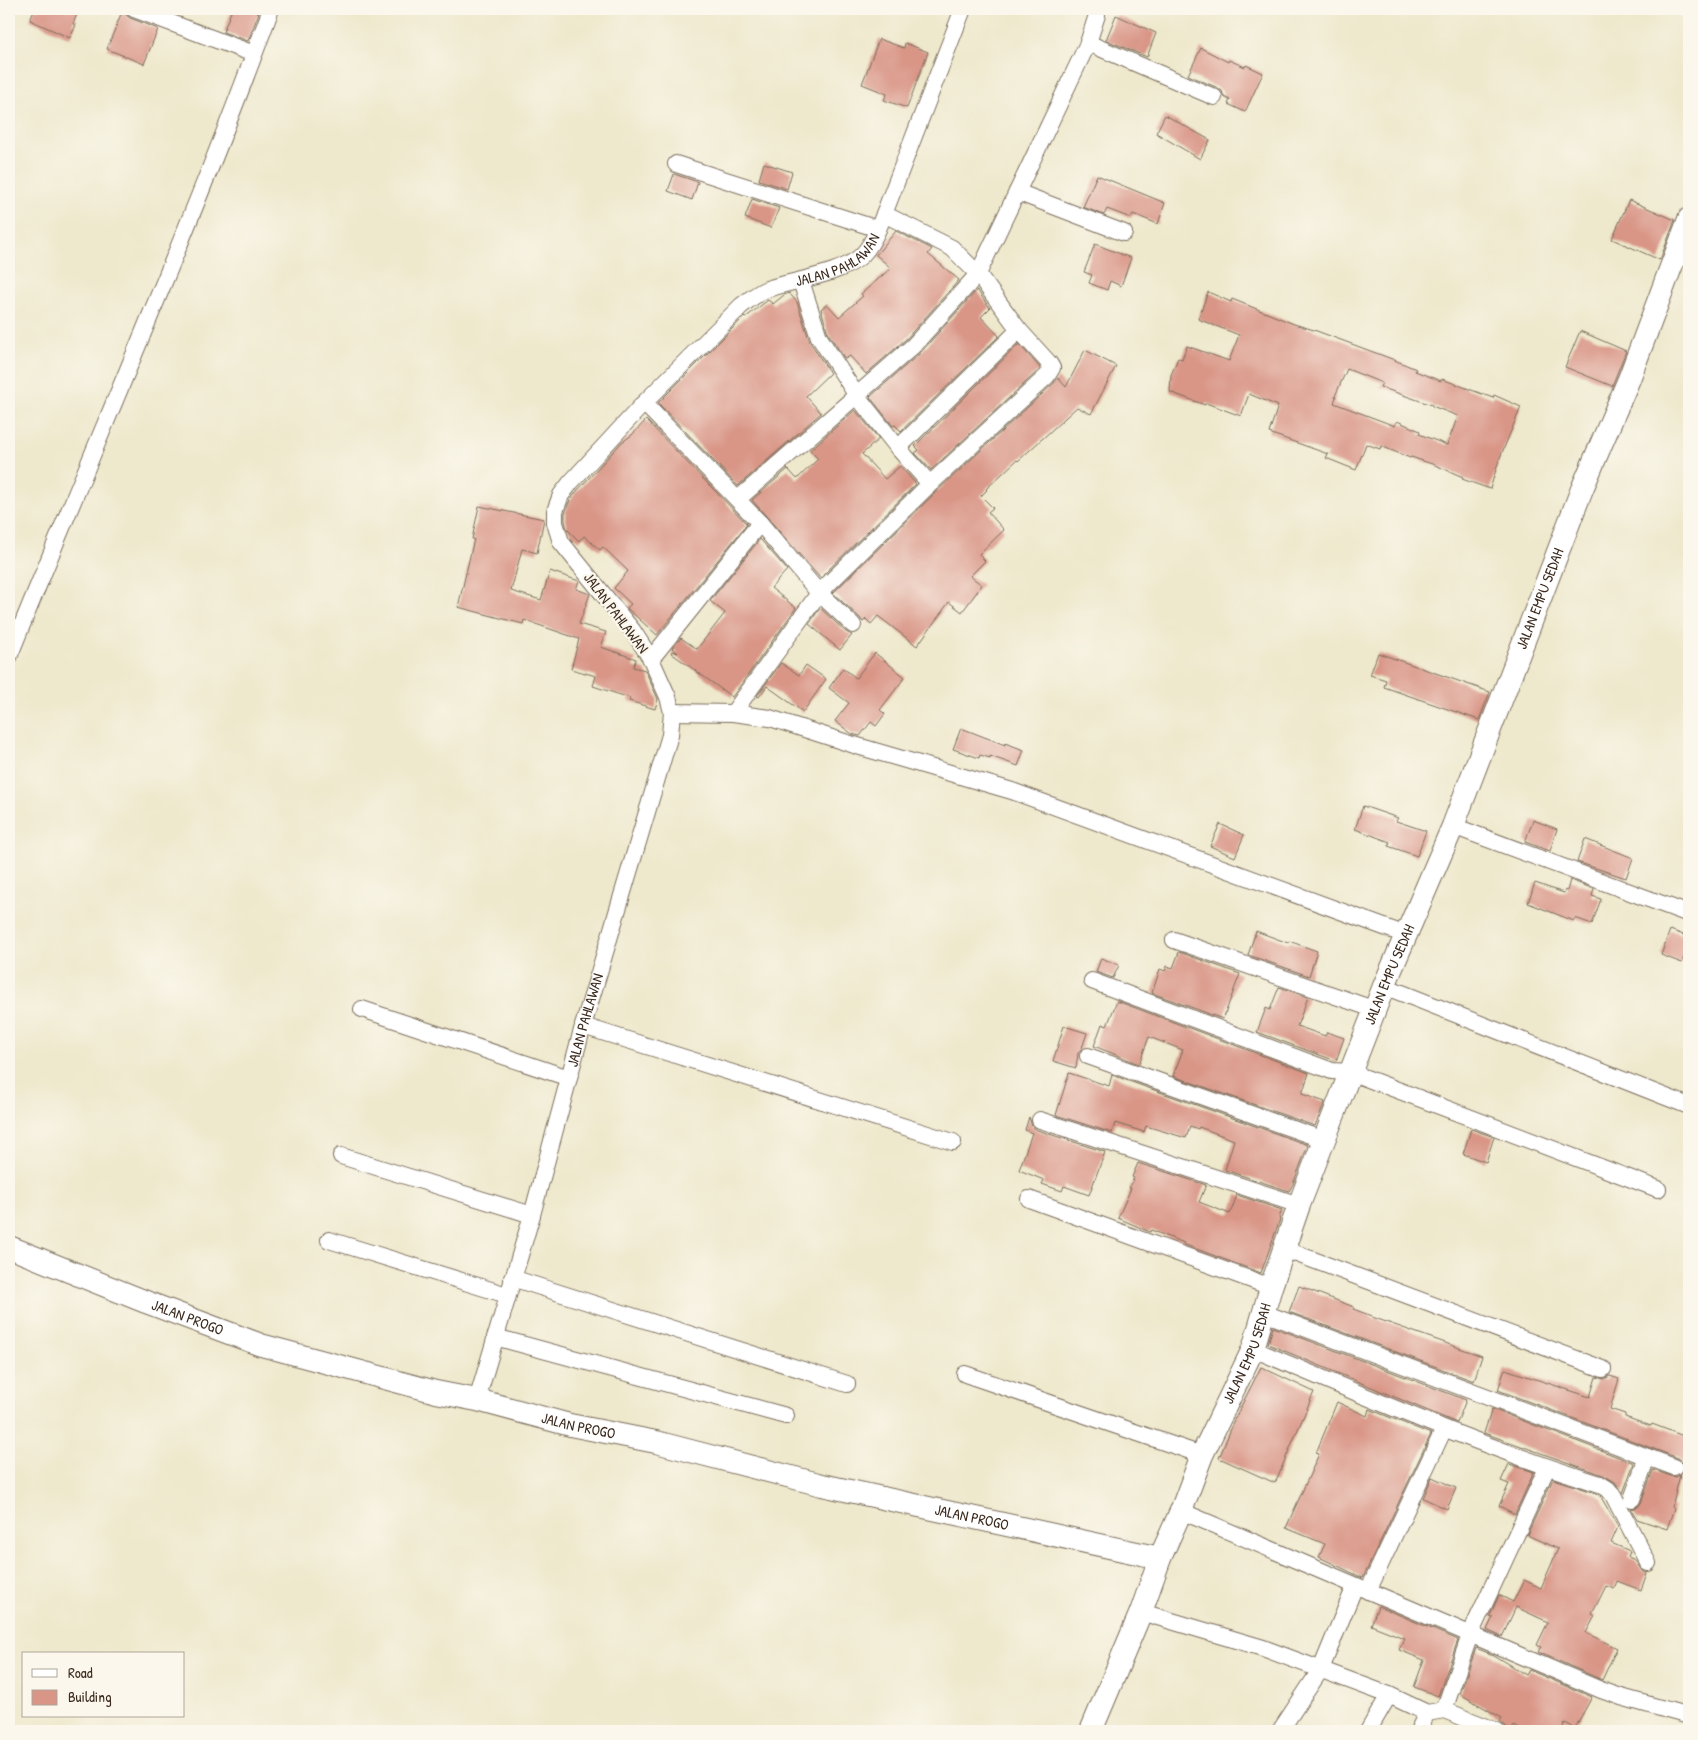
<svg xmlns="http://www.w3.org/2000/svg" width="1698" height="1740" font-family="'Patrick Hand',sans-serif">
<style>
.building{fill:#d99687;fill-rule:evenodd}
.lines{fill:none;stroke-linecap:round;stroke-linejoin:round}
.street-casing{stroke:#7a6c5b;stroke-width:18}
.secondary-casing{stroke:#7a6c5b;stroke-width:24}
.street{stroke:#fff;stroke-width:16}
.secondary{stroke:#fff;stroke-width:22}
.labels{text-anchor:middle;stroke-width:4.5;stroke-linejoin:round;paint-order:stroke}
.street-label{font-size:15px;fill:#3b2a1e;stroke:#fbf7ec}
</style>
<rect width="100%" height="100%" fill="#fbf7ec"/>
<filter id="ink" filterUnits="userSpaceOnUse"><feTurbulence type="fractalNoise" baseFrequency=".02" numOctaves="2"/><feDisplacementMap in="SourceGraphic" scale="10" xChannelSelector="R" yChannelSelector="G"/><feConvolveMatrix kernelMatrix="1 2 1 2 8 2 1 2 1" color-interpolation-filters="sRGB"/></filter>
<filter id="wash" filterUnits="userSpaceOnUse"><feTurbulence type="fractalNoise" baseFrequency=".0096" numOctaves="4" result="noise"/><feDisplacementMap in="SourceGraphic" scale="20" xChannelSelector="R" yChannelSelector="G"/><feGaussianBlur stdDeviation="1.12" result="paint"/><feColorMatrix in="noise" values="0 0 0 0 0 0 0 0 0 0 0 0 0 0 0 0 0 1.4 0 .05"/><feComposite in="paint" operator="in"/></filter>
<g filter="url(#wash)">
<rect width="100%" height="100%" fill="#eee8cc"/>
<g id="blocks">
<path class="building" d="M35 9H79L73 24 76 25 70 38 30 20Z
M123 9 126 15 130 18 158 29 144 64 107 49Z
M232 9H250L259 13 248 41 223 32Z
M1116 15 1156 33 1147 57 1106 40Z
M879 39 904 48 905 43 928 52 907 108 884 100 887 94 862 84Z
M1201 48 1228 62 1229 60 1245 67 1246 65 1263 73 1245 112 1228 104 1230 100 1224 97 1222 91 1218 88 1188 75Z
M1165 115 1210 140 1200 159 1156 133Z
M764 163 792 172 787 189 759 180Z
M674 174 698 182 692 200 668 191Z
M1097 175 1165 203 1158 224 1133 214 1131 218 1107 209 1104 215 1083 207Z
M752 199 779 208 771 228 745 218Z
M1629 200 1675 220 1660 260 1612 239Z
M896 231 932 249 928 254 959 280 906 339 866 374 850 356 845 359 828 333 821 309 827 304 839 317 863 296 861 294 891 268 876 255Z
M1095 244 1131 258 1121 286 1110 281 1107 290 1089 283 1092 275 1084 272Z
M977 290 990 308 981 317 999 336 901 431 895 425 893 426 870 397 920 353Z
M1208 292 1231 302 1232 299 1294 324 1314 330 1392 359 1416 369 1415 371 1441 381 1442 379 1493 398 1494 395 1521 407 1499 460 1490 489 1462 479 1463 477 1435 465 1411 457 1410 458 1381 446 1380 449 1366 444 1356 470 1326 458 1328 454 1269 433 1278 406 1249 394 1241 416 1206 403 1205 405 1170 392 1171 375 1178 358 1182 359 1187 346 1229 361 1239 335 1198 319ZM1347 369 1382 383 1380 387 1432 405V406L1458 416 1447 445 1419 434 1420 431 1397 421 1395 426 1334 403 1336 397 1335 396Z
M789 293 797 302 810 342 830 373 806 396 821 413 738 486 658 403 744 317 745 318 768 300 773 304 784 295Z
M1580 331 1626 351 1612 386 1565 367Z
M1019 344 1040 368 1039 370 931 470 915 453 919 450 915 446Z
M1085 350 1116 366 1091 414 1077 407 1018 461 1017 460 986 489 987 490 981 496 993 508 988 512 1004 530 979 554 985 561 970 576 982 585 962 612 949 602 917 646 878 616 871 624 866 619 863 622 860 618 833 593 937 491 1054 383 1058 378 1066 387Z
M855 410 879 439 862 454 885 479 900 466 916 484 820 578 752 500 788 469 797 479 818 459 810 450Z
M646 420 747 524 657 635 630 611 627 608 631 604 614 588 628 571 603 547 600 550 584 536 579 541 567 529 565 521V513L570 500 577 491 622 442 632 435Z
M479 506 544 519 537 553 522 549 511 591 541 600 550 571 579 581 576 589 590 594 579 624 606 632 601 647 636 659 633 667 645 670 658 699 655 709 629 701 630 698 593 686 596 676 571 669 579 639 524 620 523 624 458 607 474 539H472Z
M760 539 787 570 771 588 796 608 732 697 671 653 672 651 678 653 672 648 681 638 697 649 725 613 710 601Z
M820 608 846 632 852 635 840 650 809 624Z
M875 653 905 677 880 710 885 714 876 726 871 722 860 736 852 734 835 721 849 703 829 688 843 668 856 678Z
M1378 653 1490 692 1479 720 1384 687 1386 680 1370 675Z
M781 663 799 675 806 665 826 679 803 712 767 686 759 697 757 696Z
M961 728 1005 745V743L1024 750 1018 766 990 756V758L980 755 979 758 953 749Z
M1363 806 1398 818 1396 821 1426 831 1417 856 1388 846 1390 842 1355 829Z
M1533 820 1557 829 1550 851 1525 842Z
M1220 824 1244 835 1235 857 1210 846Z
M1585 839 1633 858 1626 878 1577 862Z
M1570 880 1594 889 1592 896 1601 899 1592 924 1575 918 1574 921 1528 903 1535 883 1564 893 1565 890 1567 891Z
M1670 930 1689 937V943L1682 963 1661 955Z
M1256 931 1288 943 1289 941 1317 951 1309 976 1248 955Z
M1179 952 1240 974 1223 1019 1152 993 1160 969 1165 971 1167 966 1173 968Z
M1101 958 1119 965 1113 978 1096 972Z
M1279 987 1308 997 1297 1026 1325 1036 1327 1032 1344 1038 1336 1061 1257 1032 1266 1008 1270 1010Z
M1117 1001 1309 1073 1302 1094 1325 1102 1315 1126 1173 1076 1183 1050 1149 1037 1139 1064 1094 1046 1102 1024 1107 1026Z
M1064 1026 1087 1033 1082 1048 1078 1053 1076 1068 1053 1061Z
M1069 1073 1109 1086 1112 1075 1308 1145 1293 1184 1289 1191 1225 1170 1234 1140 1199 1127 1198 1129 1190 1126 1186 1138 1146 1126 1144 1132 1115 1123 1112 1133 1056 1115Z
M1029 1117 1032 1126 1037 1130 1105 1152 1089 1195 1064 1186 1062 1191 1042 1184 1044 1180 1019 1170 1032 1133 1025 1130Z
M1471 1129 1494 1137 1486 1162 1463 1154Z
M1138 1163 1206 1185 1199 1202 1230 1214 1237 1195 1282 1210 1279 1218 1280 1219 1261 1273 1183 1244 1184 1243 1151 1230 1150 1232 1118 1218 1131 1188H1129L1134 1178 1132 1177Z
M1299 1286 1354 1307 1353 1309 1372 1316V1317L1482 1356 1474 1381 1289 1312Z
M1273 1327 1466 1400 1457 1423 1268 1344Z
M1261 1367 1314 1392 1275 1483 1219 1458 1233 1424H1232Z
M1505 1369 1590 1397 1596 1377 1604 1379 1610 1376 1619 1379 1610 1409 1625 1414V1417L1651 1426 1652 1424 1689 1438V1452L1684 1466 1682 1461 1678 1458 1498 1390Z
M1337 1402 1367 1416 1369 1409 1431 1434 1363 1578 1319 1557 1325 1544 1286 1528 1319 1454 1316 1453Z
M1492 1409 1634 1463 1623 1493 1615 1482 1603 1475 1484 1433Z
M1509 1464 1534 1472 1515 1514 1499 1506 1509 1484 1501 1481Z
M1653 1470 1671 1476 1676 1477 1680 1475 1672 1507 1674 1508 1667 1529 1637 1519 1631 1509 1638 1507 1641 1503Z
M1432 1477 1456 1488 1447 1509 1423 1498Z
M1553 1479 1596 1493 1601 1497 1618 1527 1611 1543 1630 1551 1628 1557 1635 1560 1642 1571 1647 1573 1641 1590 1617 1581 1614 1589 1606 1586 1592 1614 1595 1616 1586 1633 1617 1648 1602 1680 1538 1652 1541 1647 1537 1645 1548 1622 1516 1607 1502 1637 1487 1630 1493 1617 1490 1616 1499 1595 1513 1602 1524 1580 1541 1588 1558 1549 1527 1535Z
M1378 1606 1458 1640 1438 1696 1414 1687 1424 1660 1399 1650 1404 1638 1371 1625Z
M1476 1648 1493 1655 1526 1675 1529 1670 1592 1697 1575 1728 1565 1723 1561 1731H1523L1514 1726 1511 1731 1500 1721 1502 1718 1460 1694Z"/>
</g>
</g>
<g filter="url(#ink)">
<use href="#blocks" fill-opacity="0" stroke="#7a6c5b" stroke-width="1"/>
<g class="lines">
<defs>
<g id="street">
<path d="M134 9 254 54"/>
<path d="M1088 43 1214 97"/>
<path d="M676 164 878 229"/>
<path d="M1017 192 1124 233"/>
<path d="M801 281 819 337 857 396 898 448 930 484 1047 376 1052 368 1049 363 1019 330 978 274 952 248 884 214"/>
<path d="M644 403 760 523 819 593 853 625"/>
<path d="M898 448 1019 330"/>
<path d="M738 499 913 346 978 274 1088 43 1097 15 1094 9"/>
<path d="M9 657C96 441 191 228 271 9"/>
<path d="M651 659 760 523"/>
<path d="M672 712 733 713 770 718 854 745 1012 791 1406 935"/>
<path d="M733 713 819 593 930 484"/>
<path d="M1453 826 1689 914"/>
<path d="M1174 940 1376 1010"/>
<path d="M1092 981 1332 1071 1350 1072 1658 1189"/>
<path d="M1384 986 1689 1106"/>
<path d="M362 1009 569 1078"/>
<path d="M583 1026 953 1142"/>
<path d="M1088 1056 1324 1140"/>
<path d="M1040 1120 1299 1205"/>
<path d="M341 1156 532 1215"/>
<path d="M1029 1199 1271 1287"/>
<path d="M329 1240 507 1295"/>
<path d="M1284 1249 1603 1369"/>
<path d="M512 1278 847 1384"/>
<path d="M1264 1313 1674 1467"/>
<path d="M495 1337 786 1416"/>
<path d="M1253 1349C1367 1397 1481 1447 1600 1484L1608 1489 1613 1495 1648 1563"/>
<path d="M965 1374 1202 1455"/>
<path id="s1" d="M477 1400 532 1215 583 1026 670 735 672 712 668 697 651 659 633 631 561 542 555 523V511L561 495 571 482 644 403 741 306C749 300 757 293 767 289 793 280 842 275 862 255 872 245 879 228 884 214L963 9"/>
<path d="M1632 1499 1647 1457"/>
<path d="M1181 1511 1601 1690 1621 1697 1689 1716"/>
<path d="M1368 1591 1444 1429"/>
<path d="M1141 1612 1263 1648 1389 1695 1427 1713 1444 1710 1497 1731"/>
<path d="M1444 1710 1470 1635 1547 1468"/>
<path d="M1280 1731 1321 1669 1355 1586"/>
<path d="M1368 1731 1389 1695"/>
<path d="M1418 1731 1427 1713"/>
</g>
<g id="secondary">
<path id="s2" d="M9 1247 146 1302 261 1345 436 1392 477 1400 570 1425 656 1442 822 1485 1160 1558"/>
<path id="s3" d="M1091 1731 1141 1612 1160 1558 1181 1511 1202 1455 1253 1349 1271 1287 1299 1205 1324 1140 1384 986 1453 826 1582 489 1629 379 1689 219"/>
</g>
</defs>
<use href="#street" class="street-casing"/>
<use href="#secondary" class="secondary-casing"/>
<use href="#street" class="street"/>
<use href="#secondary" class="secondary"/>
</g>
</g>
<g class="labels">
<g class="street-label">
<text dy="5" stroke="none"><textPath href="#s1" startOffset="1340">JALAN PAHLAWAN</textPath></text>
<text dy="5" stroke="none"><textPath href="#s3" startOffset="1219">JALAN EMPU SEDAH</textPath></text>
<text transform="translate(616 613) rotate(53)" y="5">JALAN PAHLAWAN</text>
<text dy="5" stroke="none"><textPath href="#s3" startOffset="814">JALAN EMPU SEDAH</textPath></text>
<text dy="5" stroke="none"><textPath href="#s1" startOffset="395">JALAN PAHLAWAN</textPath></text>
<text dy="5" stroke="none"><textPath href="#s2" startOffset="192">JALAN PROGO</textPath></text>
<text dy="5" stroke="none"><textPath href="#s3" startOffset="409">JALAN EMPU SEDAH</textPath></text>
<text dy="5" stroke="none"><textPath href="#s2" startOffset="598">JALAN PROGO</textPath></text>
<text dy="5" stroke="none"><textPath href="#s2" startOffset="1002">JALAN PROGO</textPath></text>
</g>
</g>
<rect width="1698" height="1740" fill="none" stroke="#fbf7ec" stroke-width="30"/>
<rect x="22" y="1652" width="162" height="65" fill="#fbf7ec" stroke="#aea59a"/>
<rect x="32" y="1669" width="25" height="8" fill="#ffffff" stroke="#aea59a"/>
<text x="68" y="1678" font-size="15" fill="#3b2a1e">Road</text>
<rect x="32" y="1690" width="25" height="15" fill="#d99687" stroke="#aea59a"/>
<text x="68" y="1702" font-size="15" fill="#3b2a1e">Building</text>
</svg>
